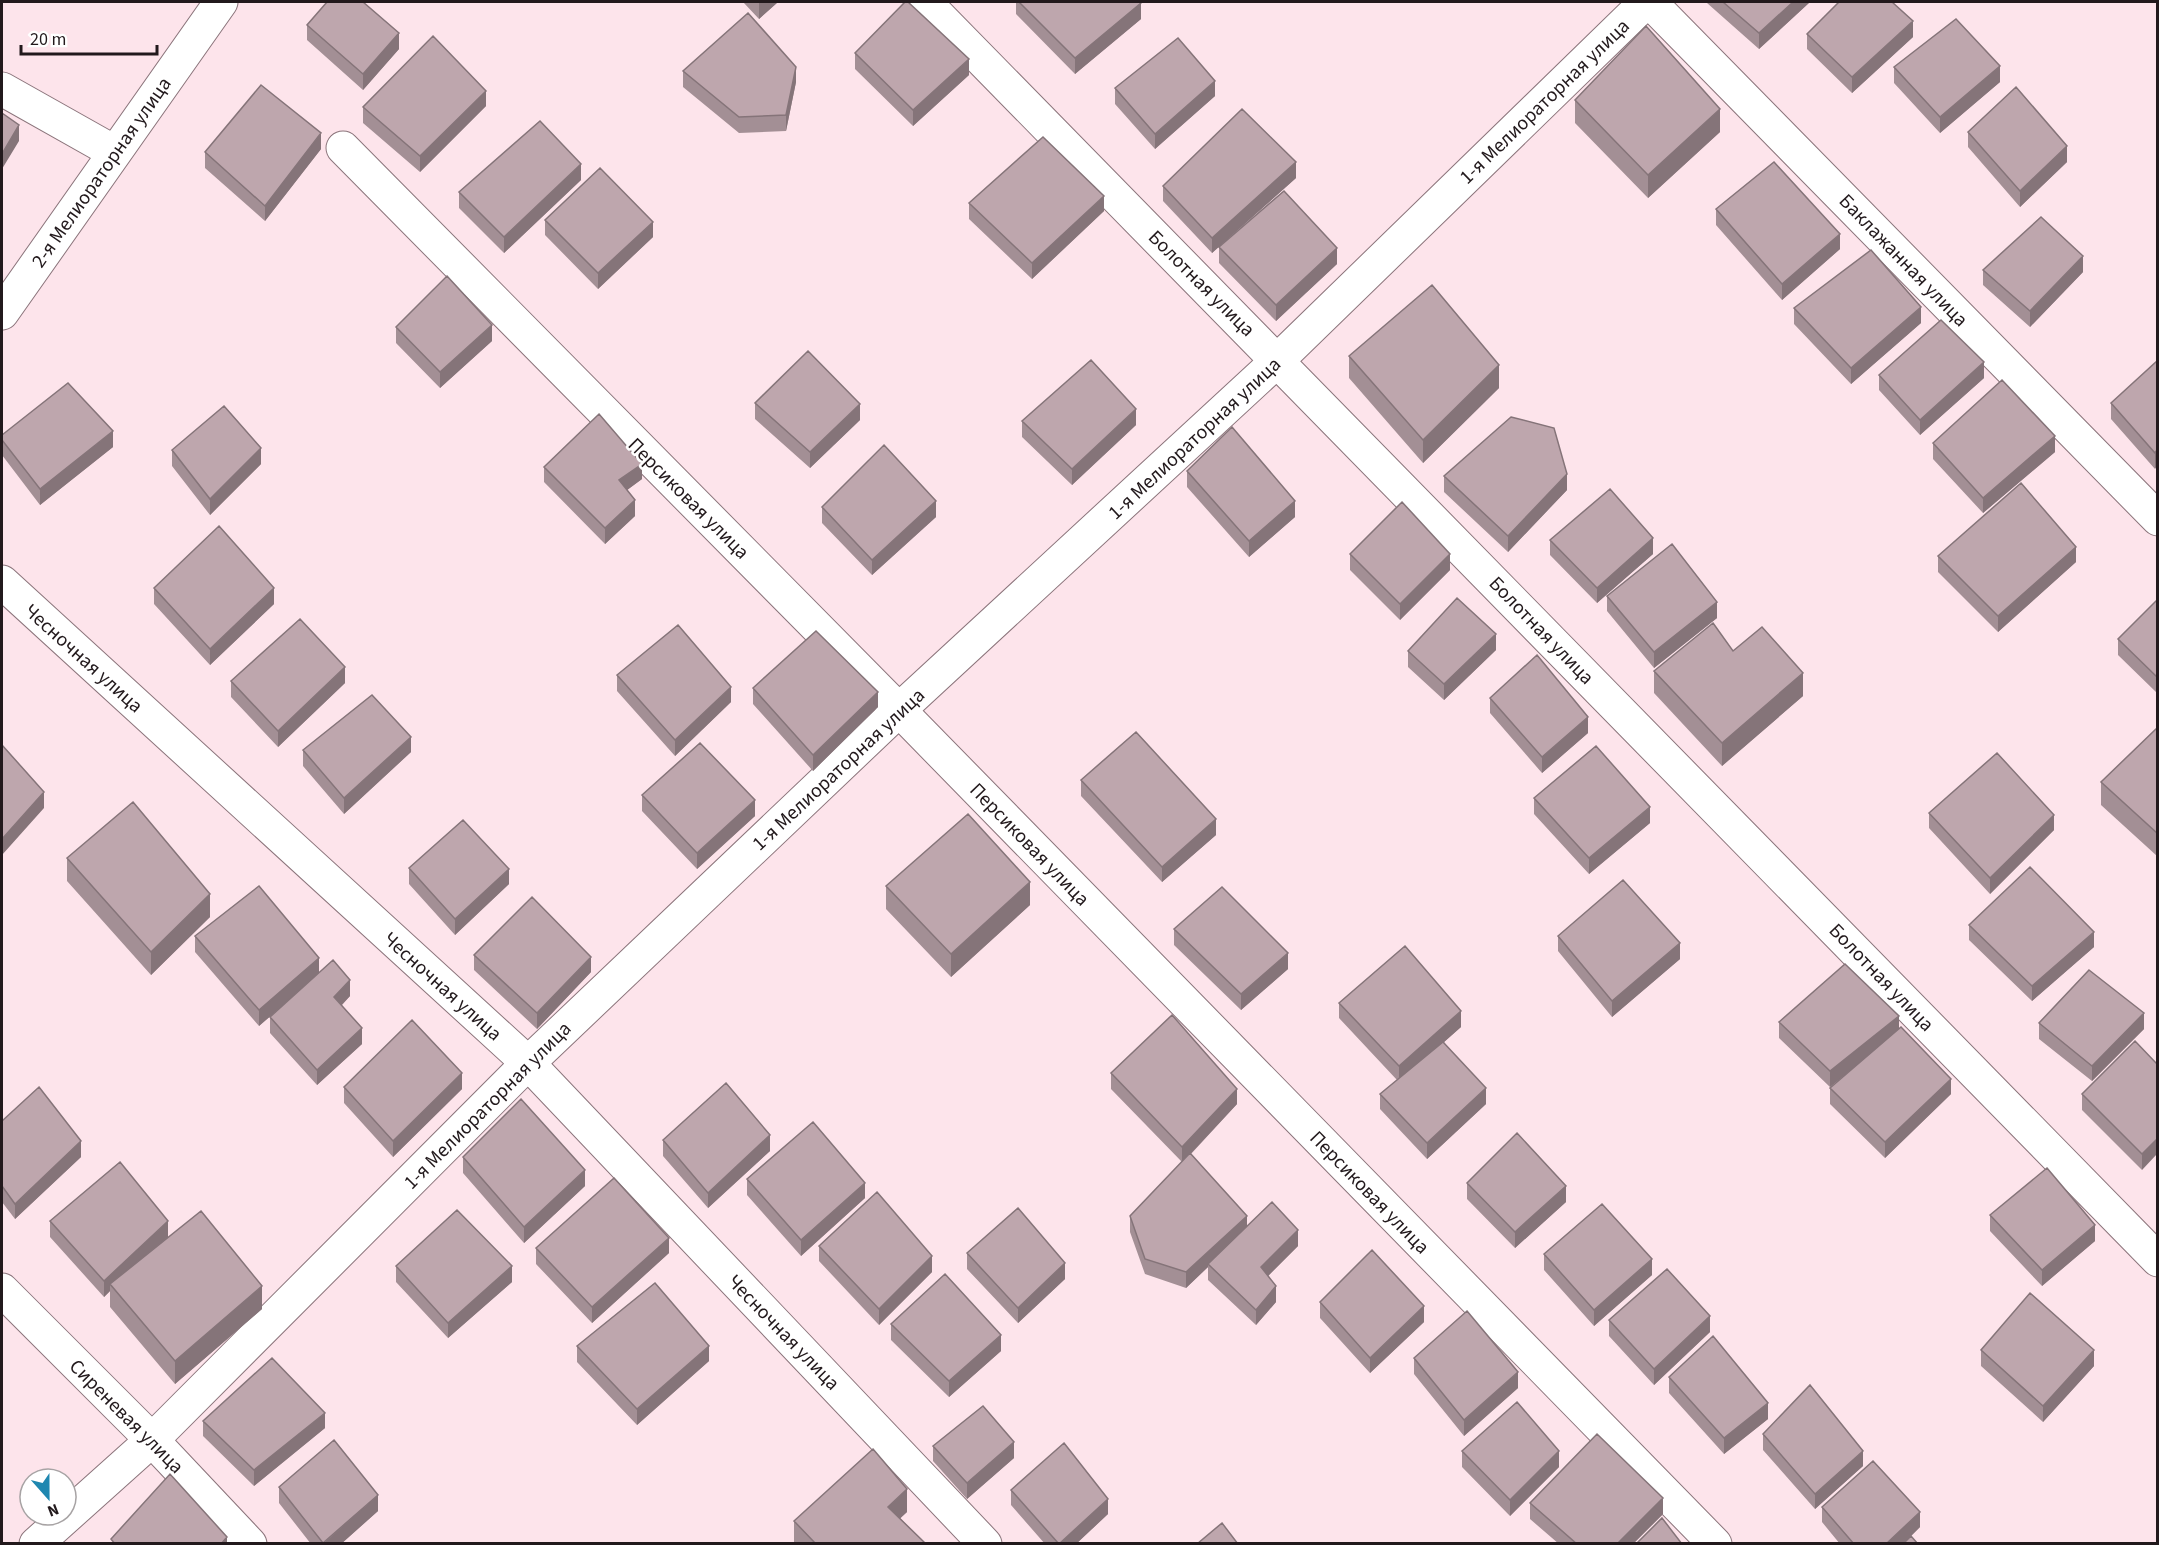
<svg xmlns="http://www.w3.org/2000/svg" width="2159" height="1545" font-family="'Source Sans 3',sans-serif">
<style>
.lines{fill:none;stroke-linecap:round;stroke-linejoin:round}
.minor-casing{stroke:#8b747b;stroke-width:35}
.minor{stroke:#fff;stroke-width:33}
.wall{fill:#a38f95}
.shaded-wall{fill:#857479}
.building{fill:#bea6ad;stroke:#857479;stroke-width:1.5}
.labels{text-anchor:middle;stroke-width:5;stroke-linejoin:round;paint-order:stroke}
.street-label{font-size:20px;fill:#22191c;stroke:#fff}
</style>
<rect width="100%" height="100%" fill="#fde4eb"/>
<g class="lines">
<defs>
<path id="minor" d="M925 2 2158 1260
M1650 2 2158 519
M2 89 114 152
M343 148 899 710 1715 1544
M2 313 221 2
M2 582 528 1063 985 1544
M2 1290 152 1440 250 1544
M36 1544 152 1440 528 1063 899 710 1278 360 1646 2"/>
</defs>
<use href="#minor" class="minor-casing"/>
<use href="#minor" class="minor"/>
</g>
<path class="wall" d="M743 2H778L759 19Z
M1016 2H1139L1141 19 1075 74 1016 14Z
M1707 2H1810L1759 49 1707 3Z
M307 25 399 49 363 90 307 40Z
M1807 34 1913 37 1852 93 1807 49Z
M855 53 969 75 913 126 855 69Z
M1894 67 2000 82 1940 133 1894 83Z
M683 71 796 82 786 131 739 133 683 87Z
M1115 88 1215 96 1155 149 1115 104Z
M1575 100 1720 132 1648 198 1575 123Z
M486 106 420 172 363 123V107Z
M1968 132 2067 162 2020 207 1968 147Z
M321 149 265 221 205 168V152Z
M1296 178 1212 253 1163 201V186Z
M581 180 504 253 459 208V192Z
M969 203 1104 211 1032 279 969 219Z
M1716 209 1840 249 1782 300 1716 225Z
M545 220 653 237 598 289 545 235Z
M1219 247 1337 264 1276 321 1219 263Z
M1983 270 2083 272 2030 327 1983 285Z
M1794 308 1921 323 1851 384 1794 324Z
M396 327 492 341 440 388 396 343Z
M1349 356 1499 388 1423 463 1349 378Z
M2157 361 2155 469 2111 419V403Z
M1879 375 1984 378 1920 435 1879 390Z
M755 403 860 420 810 468 755 419Z
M1022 421 1136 425 1072 485 1022 437Z
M2 435 113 447 40 505 2 455Z
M1933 443 2055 452 1983 513 1933 459Z
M172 450 261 464 210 515 172 466Z
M544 467 642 479 627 490 635 516 605 544 544 482Z
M1187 471 1295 517 1249 557 1187 487Z
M1444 476 1567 490 1508 552 1444 492Z
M822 507 936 517 872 575 822 523Z
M1550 540 1653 554 1597 603 1550 555Z
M1350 554 1450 570 1400 620 1350 570Z
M1938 556 2076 562 1998 632 1938 572Z
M154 588 274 604 210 665 154 604Z
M1607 596 1717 618 1654 668 1607 611Z
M2157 600V693L2118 655V639Z
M1496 650 1444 700 1408 667V651Z
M1733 651 1803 696 1722 766 1654 693V671Z
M617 675 731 702 675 756 617 691Z
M231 681 345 683 278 747 231 697Z
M753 688 878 707 813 771 753 704Z
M1490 698 1588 733 1542 773 1490 713Z
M2157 728V856L2101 805V782Z
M303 750 411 752 344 814 303 766Z
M1081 780 1216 835 1162 882 1081 796Z
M642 795 755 816 697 869 642 811Z
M1534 798 1650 823 1589 874 1534 814Z
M1929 813 2054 830 1990 894 1929 828Z
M67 858 210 917 151 975 67 881Z
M409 868 509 884 455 935 409 884Z
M886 886 1030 905 951 977 886 909Z
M1969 925 2094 947 2032 1001 1969 940Z
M1174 929 1288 969 1241 1010 1174 945Z
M195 936 319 973 350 996 342 1005 362 1044 317 1085 270 1033V1017L306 985 259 1026 195 952Z
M1558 936 1680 959 1612 1017 1558 951Z
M474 955 591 972 537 1029 474 970Z
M1339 1003 1461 1027 1444 1042 1486 1104 1427 1159 1380 1109V1094L1397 1080 1339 1018Z
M1779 1022 1899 1028 1951 1094 1885 1158 1830 1104V1088L1852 1069 1830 1087 1779 1038Z
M2039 1023 2144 1029 2092 1081 2039 1039Z
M2157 1064 2142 1170 2082 1110V1094Z
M1111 1073 1237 1104 1191 1154 1247 1226 1298 1246 1268 1276 1276 1302 1256 1325 1208 1280V1267L1186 1288 1145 1274 1130 1232V1216L1182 1162 1111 1089Z
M344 1087 462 1089 393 1157 344 1103Z
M2 1121 81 1157 15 1219 2 1202Z
M663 1140 770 1151 708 1208 663 1156Z
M463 1157 585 1186 524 1243 463 1173Z
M747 1179 865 1198 801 1256 747 1195Z
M1467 1183 1566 1202 1515 1248 1467 1199Z
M1990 1215 2095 1241 2042 1286 1990 1231Z
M50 1221 168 1237 262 1309 175 1384 110 1307V1291L104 1297 50 1237Z
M819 1246 932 1272 879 1325 819 1261Z
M536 1248 669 1253 592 1323 536 1264Z
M967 1253 1065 1279 1018 1323 967 1269Z
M1544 1254 1652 1275 1594 1326 1544 1270Z
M396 1266 512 1282 448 1338 396 1282Z
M1320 1302 1424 1322 1370 1373 1320 1318Z
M1609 1320 1710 1332 1654 1385 1609 1336Z
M891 1324 1001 1351 949 1397 891 1340Z
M577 1346 709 1361 637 1425 577 1362Z
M1981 1350 2094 1366 2043 1422 1981 1366Z
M1414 1358 1518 1388 1464 1436 1414 1374Z
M1669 1377 1768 1419 1724 1454 1669 1393Z
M203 1421 325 1428 254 1486 203 1436Z
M1763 1434 1863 1466 1815 1509 1763 1450Z
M933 1446 1014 1458 967 1499 933 1461Z
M1462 1451 1559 1467 1510 1516 1462 1467Z
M279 1487 378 1511 341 1544H311L279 1503Z
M1011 1490 1108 1514 1076 1544H1045L1011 1505Z
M1530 1503 1663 1514 1633 1544H1559L1530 1519Z
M1822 1507 1920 1527 1903 1544H1840L1822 1522Z
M907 1512 900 1518 926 1544H794V1521Z"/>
<path class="shaded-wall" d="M761 2H778L759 19V3Z
M1793 2H1810L1759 49V33Z
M1141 3V19L1075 74V58Z
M1913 21V37L1852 93V77Z
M399 33V49L363 90V74Z
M969 59V75L913 126V110Z
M2000 66V82L1940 133V117Z
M796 67V82L786 131V115Z
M1215 81V96L1155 149V134Z
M486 91V106L420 172V156Z
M1720 109V132L1648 198V175Z
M19 125V141L2 169V154Z
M321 133V149L265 221V206Z
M2067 146V162L2020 207V191Z
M1296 162V178L1212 253V238Z
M581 164V180L504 253V237Z
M1104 196V211L1032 279V263Z
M653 222V237L598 289V273Z
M1840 234V249L1782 300V284Z
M1337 248V264L1276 321V305Z
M2083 256V272L2030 327V311Z
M1921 307V323L1851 384V368Z
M492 325V341L440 388V372Z
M1984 362V378L1920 435V420Z
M1499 365V388L1423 463V440Z
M860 404V420L810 468V452Z
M1136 409V425L1072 485V469Z
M113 431V447L40 505V489Z
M2055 436V452L1983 513V498Z
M261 448V464L210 515V499Z
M2157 450V466L2155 469V453Z
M642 464V479L619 496V480Z
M1567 474V490L1508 552V536Z
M635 500V516L605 544V528Z
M936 501V517L872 575V560Z
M1295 501V517L1249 557V541Z
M1653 538V554L1597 603V588Z
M2076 547V562L1998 632V616Z
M1450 554V570L1400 620V604Z
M274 588V604L210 665V649Z
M1717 602V618L1654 668V652Z
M1496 634V650L1444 700V684Z
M345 667V683L278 747V731Z
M1803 673V696L1722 766V743Z
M731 687V702L675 756V740Z
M878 692V707L813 771V755Z
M1588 717V733L1542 773V757Z
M411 737V752L344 814V798Z
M44 792V808L2 855V839Z
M755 800V816L697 869V853Z
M1650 807V823L1589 874V858Z
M2054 815V830L1990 894V878Z
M1216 819V835L1162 882V867Z
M509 869V884L455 935V919Z
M1030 882V905L951 977V954Z
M210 894V917L151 975V952Z
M2094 932V947L2032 1001V986Z
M1680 943V959L1612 1017V1001Z
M1288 953V969L1241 1010V994Z
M591 957V972L537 1029V1013Z
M319 958V974L259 1026V1010Z
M350 980V996L334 1013V997Z
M1461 1011V1027L1399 1082V1066Z
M2144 1013V1029L2092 1081V1066Z
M1899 1016V1031L1830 1087V1071Z
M362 1028V1044L317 1085V1070Z
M462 1073V1089L393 1157V1141Z
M1951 1079V1094L1885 1158V1142Z
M1486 1088V1104L1427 1159V1143Z
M1237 1089V1104L1182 1163V1147Z
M770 1135V1151L708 1208V1193Z
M2157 1139V1154L2142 1170V1154Z
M81 1141V1157L15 1219V1204Z
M585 1170V1186L524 1243V1227Z
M865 1183V1198L801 1256V1240Z
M1566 1186V1202L1515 1248V1232Z
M1247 1216V1231L1208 1264V1267L1186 1288V1272Z
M168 1221V1237L110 1284V1291L104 1297V1281Z
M2095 1225V1241L2042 1286V1270Z
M1298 1230V1246L1261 1283V1267Z
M669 1238V1253L592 1323V1307Z
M932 1256V1272L879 1325V1309Z
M1652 1259V1275L1594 1326V1310Z
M1065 1263V1279L1018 1323V1308Z
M512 1266V1282L448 1338V1323Z
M262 1286V1309L175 1384V1361Z
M1276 1286V1302L1256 1325V1310Z
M1424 1306V1322L1370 1373V1358Z
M1710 1316V1332L1654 1385V1369Z
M1001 1335V1351L949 1397V1381Z
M709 1346V1361L637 1425V1409Z
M2094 1350V1366L2043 1422V1406Z
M1518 1372V1388L1464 1436V1420Z
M1768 1403V1419L1724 1454V1438Z
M325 1413V1428L254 1486V1470Z
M1014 1442V1458L967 1499V1483Z
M1559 1451V1467L1510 1516V1500Z
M1863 1451V1466L1815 1509V1494Z
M907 1489V1512L888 1530V1507Z
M378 1495V1511L341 1544H323Z
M1663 1498V1514L1633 1544H1617Z
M1108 1499V1514L1076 1544H1059Z
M1920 1512V1527L1903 1544H1886Z
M227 1537V1544H221Z"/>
<path class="building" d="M327 2H363L399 33 363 74 307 25Z
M905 2H908L969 59 913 110 855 53Z
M1019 2H1139L1141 3 1075 58Z
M1723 2H1793L1759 33Z
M1839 2H1892L1913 21 1852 77 1807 34Z
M748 13 796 67 786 115 739 117 683 71Z
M1956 19 2000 66 1940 117 1894 67Z
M1646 26 1720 109 1648 175 1575 100Z
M433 36 486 91 420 156 363 107Z
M1178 38 1215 81 1155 134 1115 88Z
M261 85 321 133 265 206 205 152Z
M2016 87 2067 146 2020 191 1968 132Z
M1242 109 1296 162 1212 238 1163 186Z
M2 113 19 125 2 154Z
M540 121 581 164 504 237 459 192Z
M1043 137 1104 196 1032 263 969 203Z
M1774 162 1840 234 1782 284 1716 209Z
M600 168 653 222 598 273 545 220Z
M1284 191 1337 248 1276 305 1219 247Z
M2041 217 2083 256 2030 311 1983 270Z
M1871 250 1921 307 1851 368 1794 308Z
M447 276 492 325 440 372 396 327Z
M1432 285 1499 365 1423 440 1349 356Z
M1941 320 1984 362 1920 420 1879 375Z
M808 351 860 404 810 452 755 403Z
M1091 360 1136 409 1072 469 1022 421Z
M2157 361V450L2155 453 2111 403Z
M2002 380 2055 436 1983 498 1933 443Z
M68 383 113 431 40 489 2 440V435Z
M224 406 261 448 210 499 172 450Z
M599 414 642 464 619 480 635 500 605 528 544 467Z
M1511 417 1554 428 1567 474 1508 536 1444 476Z
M1232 427 1295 501 1249 541 1187 471Z
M884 445 936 501 872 560 822 507Z
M2021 483 2076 547 1998 616 1938 556Z
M1610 489 1653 538 1597 588 1550 540Z
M1402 502 1450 554 1400 604 1350 554Z
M219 526 274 588 210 649 154 588Z
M1672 544 1717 602 1654 652 1607 596Z
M1457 598 1496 634 1444 684 1408 651Z
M2157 600V677L2118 639Z
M300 619 345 667 278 731 231 681Z
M1713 623 1733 651 1762 627 1803 673 1722 743 1654 671Z
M678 625 731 687 675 740 617 675Z
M816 631 878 692 813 755 753 688Z
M1537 655 1588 717 1542 757 1490 698Z
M372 695 411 737 344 798 303 750Z
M2157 728V833L2101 782Z
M1136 732 1216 819 1162 867 1081 780Z
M700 743 755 800 697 853 642 795Z
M2 745 44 792 2 839Z
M1596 746 1650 807 1589 858 1534 798Z
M1997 753 2054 815 1990 878 1929 813Z
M133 802 210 894 151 952 67 858Z
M968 814 1030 882 951 954 886 886Z
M463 820 509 869 455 919 409 868Z
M2030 867 2094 932 2032 986 1969 925Z
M1623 880 1680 943 1612 1001 1558 936Z
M259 886 319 958 259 1010 195 936Z
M1222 887 1288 953 1241 994 1174 929Z
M532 897 591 957 537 1013 474 955Z
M1405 946 1461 1011 1399 1066 1339 1003Z
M333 960 350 980 334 997 362 1028 317 1070 270 1017Z
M1845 964 1899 1016 1830 1071 1779 1022Z
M2089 970 2144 1013 2092 1066 2039 1023Z
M1172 1015 1237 1089 1182 1147 1111 1073Z
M412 1020 462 1073 393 1141 344 1087Z
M1901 1027 1951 1079 1885 1142 1830 1088Z
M2135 1041 2157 1064V1139L2142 1154 2082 1094Z
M1443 1042 1486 1088 1427 1143 1380 1094Z
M726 1083 770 1135 708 1193 663 1140Z
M39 1087 81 1141 15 1204 2 1186V1121Z
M521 1099 585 1170 524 1227 463 1157Z
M813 1122 865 1183 801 1240 747 1179Z
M1517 1133 1566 1186 1515 1232 1467 1183Z
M1190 1153 1247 1216 1186 1272 1145 1259 1130 1216Z
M120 1162 168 1221 104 1281 50 1221Z
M2047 1168 2095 1225 2042 1270 1990 1215Z
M614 1178 669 1238 592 1307 536 1248Z
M877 1192 932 1256 879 1309 819 1246Z
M1272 1202 1298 1230 1261 1267 1276 1286 1256 1310 1208 1264Z
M1602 1204 1652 1259 1594 1310 1544 1254Z
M1018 1208 1065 1263 1018 1308 967 1253Z
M457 1210 512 1266 448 1323 396 1266Z
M201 1211 262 1286 175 1361 110 1284Z
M1372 1250 1424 1306 1370 1358 1320 1302Z
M1667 1269 1710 1316 1654 1369 1609 1320Z
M945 1274 1001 1335 949 1381 891 1324Z
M655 1283 709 1346 637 1409 577 1346Z
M2030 1293 2094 1350 2043 1406 1981 1350Z
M1467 1311 1518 1372 1464 1420 1414 1358Z
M1713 1336 1768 1403 1724 1438 1669 1377Z
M272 1358 325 1413 254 1470 203 1421Z
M1810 1385 1863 1451 1815 1494 1763 1434Z
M1517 1402 1559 1451 1510 1500 1462 1451Z
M983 1406 1014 1442 967 1483 933 1446Z
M1597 1434 1663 1498 1617 1544H1577L1530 1503Z
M334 1440 378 1495 323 1543 279 1487Z
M1064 1443 1108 1499 1059 1544 1011 1490Z
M873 1449 907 1489 888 1507 926 1544H816L794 1521Z
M1873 1461 1920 1512 1886 1544H1854L1822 1507Z
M170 1474 227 1537 221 1544H115L111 1539Z
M1662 1518 1682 1544H1636Z
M1222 1523 1238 1544H1197Z
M1911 1536 1918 1544H1903Z"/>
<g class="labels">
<g class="street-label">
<text transform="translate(1544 101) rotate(-44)" y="7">1-я Мелиораторная улица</text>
<text transform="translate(101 172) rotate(-55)" y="7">2-я Мелиораторная улица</text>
<text transform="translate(1904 260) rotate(46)" y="7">Баклажанная улица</text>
<text transform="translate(1202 283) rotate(45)" y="7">Болотная улица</text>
<text transform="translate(1194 438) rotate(-43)" y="7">1-я Мелиораторная улица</text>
<text transform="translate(689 498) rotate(45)" y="7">Персиковая улица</text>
<text transform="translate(1542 630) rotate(46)" y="7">Болотная улица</text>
<text transform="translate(84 658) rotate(42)" y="7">Чесночная улица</text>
<text transform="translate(838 769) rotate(-43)" y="7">1-я Мелиораторная улица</text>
<text transform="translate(1030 844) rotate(46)" y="7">Персиковая улица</text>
<text transform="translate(1882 977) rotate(46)" y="7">Болотная улица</text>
<text transform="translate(443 986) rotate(42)" y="7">Чесночная улица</text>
<text transform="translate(487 1105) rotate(-45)" y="7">1-я Мелиораторная улица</text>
<text transform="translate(1370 1192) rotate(46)" y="7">Персиковая улица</text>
<text transform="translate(784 1332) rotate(46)" y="7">Чесночная улица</text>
<text transform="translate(127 1416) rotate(45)" y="7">Сиреневая улица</text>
</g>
</g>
<rect width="2159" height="1545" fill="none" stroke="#22191c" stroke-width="6"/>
<g transform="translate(48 1497) rotate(159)"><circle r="28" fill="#ffffff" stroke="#a7a3a4" stroke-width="1.5"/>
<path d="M0-4.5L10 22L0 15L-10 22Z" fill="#1f87b0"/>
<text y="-9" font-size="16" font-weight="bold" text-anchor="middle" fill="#22191c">N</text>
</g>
<path d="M21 45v9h136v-9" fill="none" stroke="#22191c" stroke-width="3"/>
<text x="30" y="45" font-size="18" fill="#22191c" stroke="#ffffff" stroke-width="4.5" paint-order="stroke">20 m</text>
</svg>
